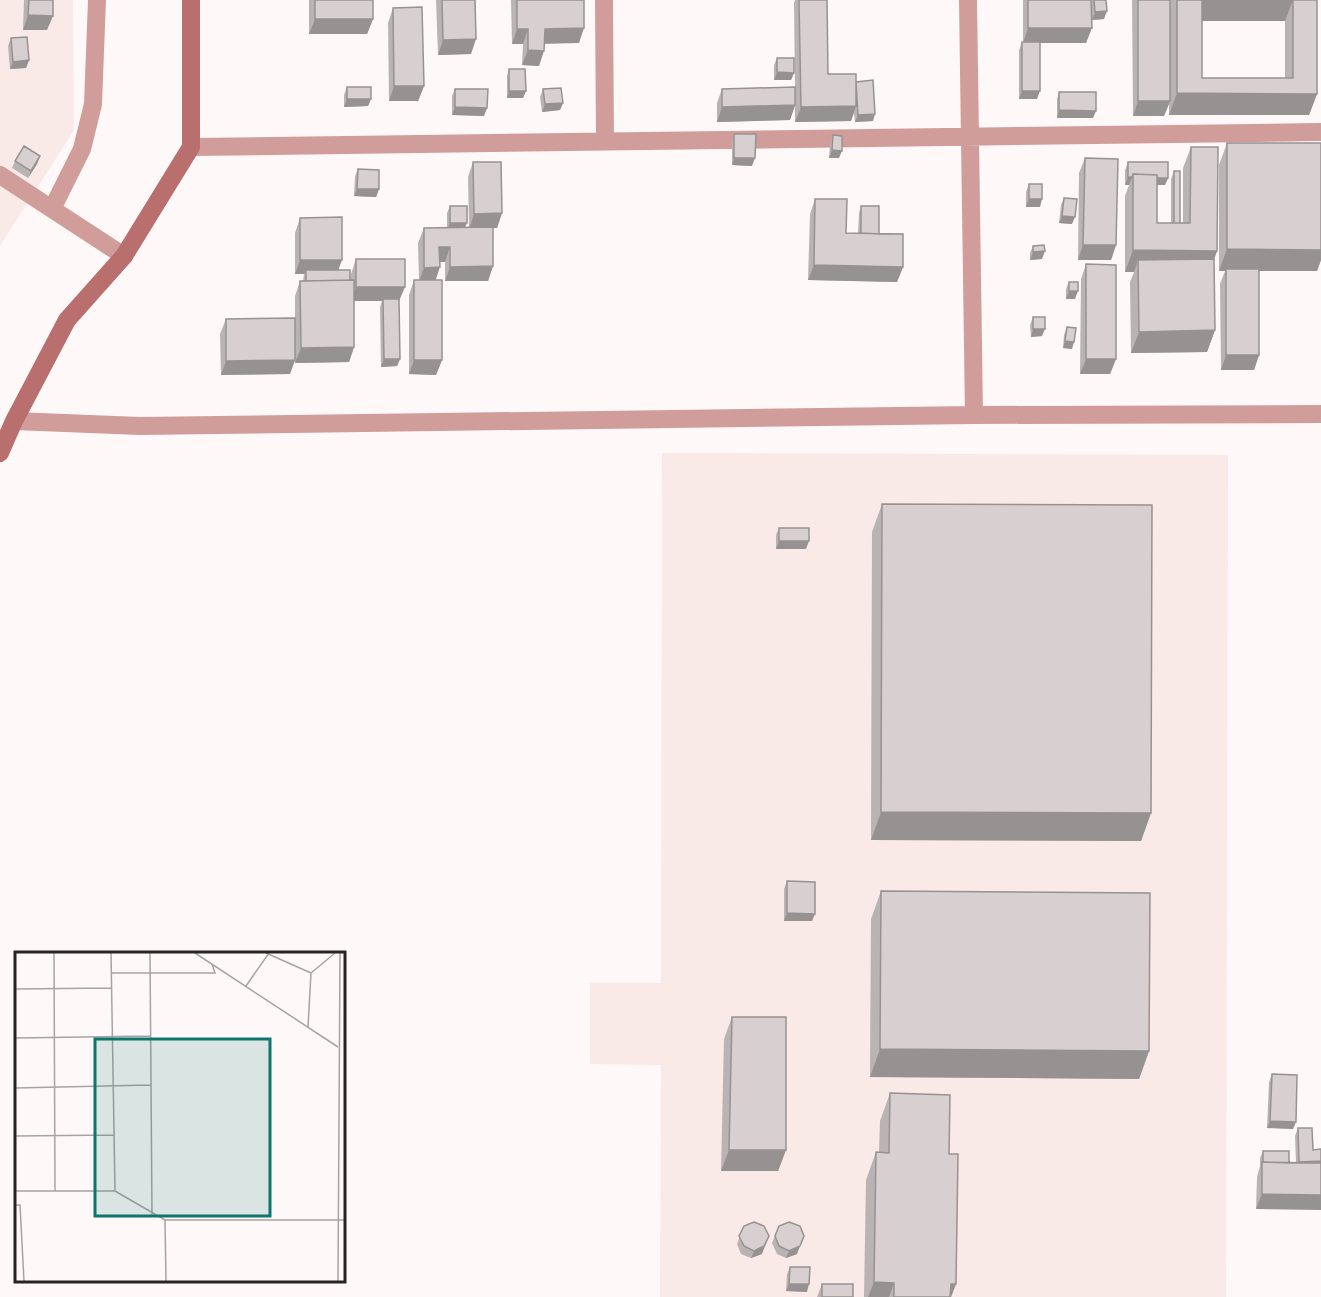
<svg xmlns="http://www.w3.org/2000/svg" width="1321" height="1297" font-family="Figtree,sans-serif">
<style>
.built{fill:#f9e9e7}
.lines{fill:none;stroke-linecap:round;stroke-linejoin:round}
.lane{stroke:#d19d9b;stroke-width:18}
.street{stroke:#d19d9b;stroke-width:18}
.secondary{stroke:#b96f6d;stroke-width:18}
.wall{fill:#bab3b3;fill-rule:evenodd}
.shaded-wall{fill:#979292}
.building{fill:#d8d0d0;stroke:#979292;stroke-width:1.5}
.inset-road{fill:none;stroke:#a8a3a3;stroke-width:1.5}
.view{fill:#0f766e;fill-opacity:0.15;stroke:#0f766e;stroke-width:3}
.inset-edge{fill:none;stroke:#272424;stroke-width:3}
</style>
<rect width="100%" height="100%" fill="#fef8f8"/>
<path class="built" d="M0 0H73L74 130 0 246Z
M662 453 1228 455 1226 1297H660L661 1065 590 1064V983H661Z"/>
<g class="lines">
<path class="lane" d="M0 175 124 256
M52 209 82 149 93 104 97 0"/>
<path class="street" d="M604 0 605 141
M968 0 974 415
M191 147 1321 132
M14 421 140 426 974 415 1321 414"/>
<path class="secondary" d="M0 453 14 421 67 320 124 256 191 147V0"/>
</g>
<path class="wall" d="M24 0H53L47 30H23Z
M309 0H373V19L367 34H309Z
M436 0H475L471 54 438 55Z
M511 0H584L579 43H544L539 66 522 65 523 44H512Z
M795 0H827L828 74 856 82 873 121 855 122 854 113 851 121 795 122V106L790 120 717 122V103L722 89 795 87 794 3Z
M1023 0H1106L1104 19 1092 20 1091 4 1086 43H1040L1037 99H1019V50L1022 42H1023Z
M1132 0H1317V94L1309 115H1169V104L1164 116H1133ZM1202 21H1285V78H1202Z
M393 8 424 86 418 101H389L388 23Z
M11 38 29 60 26 68 10 69 8 46Z
M777 58 794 73 791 80H774V65Z
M509 69 526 91 523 98H507V76Z
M347 87 371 99 368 106 344 107V95Z
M455 89 484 116 452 115V96Z
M543 89 563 103 560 110 542 112 540 97Z
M1059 92 1093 118H1057V99Z
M734 134 752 166 732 165V141Z
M833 135 839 158H829L830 143Z
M1227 143H1321V260L1317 271H1259V355L1254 370H1221L1220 284 1225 271H1219V165Z
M1191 147 1217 251 1214 260 1215 330 1207 352 1131 353 1130 282 1134 272H1125V196L1129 185H1125V170L1128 162 1168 178 1165 185H1157V223H1171V179L1174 171 1180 223H1183V168Z
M40 156 37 164 28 178 12 168 15 161Z
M1085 158 1116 245 1111 260H1078L1079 173Z
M473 162 502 213 497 228H493V266L488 281H445V262H440L435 280 442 360 436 375 409 374V295L414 280H419L418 243 424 228H447V213L450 206 465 227H469L468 177Z
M358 169 379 189 376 197 354 196 355 176Z
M1029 184 1040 207H1026V192Z
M1064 198 1072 224 1059 223 1061 205Z
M815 199 846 233H858L859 213 861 206 879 234 903 267 897 282 808 280 810 214Z
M300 218 339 270 350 280 351 274 356 259 399 301 400 359 397 366 381 367 380 307 382 301H354V347L349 362 295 363V296L300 281H303L304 274H295V233Z
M1033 246 1042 259 1030 260V253Z
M1086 264 1116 359 1110 374H1080L1081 279Z
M1069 282 1075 299H1066V289Z
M1033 317 1042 336 1031 337 1030 325Z
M226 319 295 360 290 374 221 375 220 334Z
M1067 327 1072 349 1063 348 1064 335Z
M882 504 1151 813 1141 841 871 840 872 532Z
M779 528 806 549H776V535Z
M787 881 812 921H784V889Z
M881 891 1149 1051 1139 1079 870 1077 871 919Z
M732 1017 786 1150 778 1171H721L724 1039Z
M1272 1074 1293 1129 1267 1128 1269 1082Z
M890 1093 949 1154 956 1284 951 1297H864L866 1180 876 1152H879L880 1121Z
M1298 1128 1313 1150 1256 1209 1257 1177 1260 1166V1158L1263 1151 1289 1163H1296L1295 1136Z
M744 1226 762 1254 751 1258 741 1254 737 1244Z
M779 1226 797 1254 786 1258 777 1254 772 1243Z
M790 1267 807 1292 786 1291 787 1274Z
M822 1284 853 1297H817Z"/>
<path class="shaded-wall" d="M1202 0H1293L1285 21H1194Z
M1107 11 1104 19 1092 20 1095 12Z
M28 15 53 16 47 30H23Z
M315 19H373L367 34H309Z
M584 28 579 43 539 44 545 29Z
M1028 28H1092L1086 43H1023Z
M517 29H528L523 44H512Z
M476 39 471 54 438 55 443 40Z
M528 50 544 51 539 66 522 65Z
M29 60 26 68 10 69 13 62Z
M777 72 794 73 791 80H774Z
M394 86H424L418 101H389Z
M509 91H526L523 98H507Z
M1022 91H1040L1037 99H1019Z
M1177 93 1317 94 1309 115H1169Z
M347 99H371L368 106 344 107Z
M1138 101H1170L1164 116H1133Z
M563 103 560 110 542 112 545 104Z
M795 105 790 120 717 122 722 107Z
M856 106 851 121 795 122 801 107Z
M455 107 487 108 484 116 452 115Z
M1059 110 1096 111 1093 118H1057Z
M875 114 873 121 855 122 858 115Z
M832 150 842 151 839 158H829Z
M40 156 37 164 28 178 31 171Z
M734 158H755L752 166 732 165Z
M1128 177H1132L1129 185H1125Z
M1133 177 1168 178 1165 185H1133Z
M357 189H379L376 197 354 196Z
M1029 199H1042L1040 207H1026Z
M502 213 497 228 469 229 474 214Z
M1062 216 1075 217 1072 224 1059 223Z
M450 223H467L464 230H447Z
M1083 245H1116L1111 260H1078Z
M439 247H450L445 262H434Z
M1227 249 1321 250V260L1317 271H1219Z
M1133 250 1217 251 1209 273 1138 260 1134 272H1125Z
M1045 251 1042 259 1030 260 1033 252Z
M300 260H342L337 274 306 270 304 274H295Z
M814 265 903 267 897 282 808 280Z
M493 266 488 281H445L450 267Z
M440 267 435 282H419L424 268Z
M356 287H405L399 301 383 299 382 301H351Z
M1069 291H1078L1075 299H1066Z
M1033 329H1045L1042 336 1031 337Z
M1215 330 1207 352 1131 353 1139 332Z
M1065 341 1074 342 1072 349 1063 348Z
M354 347 349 362 295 363 301 348Z
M1226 355H1259L1254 370H1221Z
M384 359H400L397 366 381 367Z
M1086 359H1116L1110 374H1080Z
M295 360 290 374 221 375 226 361Z
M414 360H442L436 375 409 374Z
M779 541H809L806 549H776Z
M881 812 1151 813 1141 841 871 840Z
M787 913 815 914 812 921H784Z
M880 1049 1149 1051 1139 1079 870 1077Z
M1270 1121 1296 1122 1293 1129 1267 1128Z
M729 1150H786L778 1171H721Z
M1321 1161V1169H1296L1299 1162Z
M1262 1194 1321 1195V1210L1256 1209Z
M769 1236 762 1254 751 1258 754 1251Z
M804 1236 797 1254 786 1258 789 1251Z
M874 1282 894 1283 889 1297H868Z
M789 1284H809L807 1292 786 1291Z
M951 1284H956L951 1297H946Z"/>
<path class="building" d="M29 0H53V16L28 15Z
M315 0H373V19H315Z
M442 0H475L476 39 443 40Z
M517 0H584V28L545 29 544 51 528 50V29H517Z
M799 0H827L828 74H856V106L801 107Z
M1028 0H1091L1092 28H1028Z
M1094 0H1106L1107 11 1095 12Z
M1138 0H1170V101H1138Z
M1177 0H1202V78H1293V0H1317V94L1177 93Z
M422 7 424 86H394L393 8Z
M27 37 29 60 13 62 11 38Z
M1022 42H1040V91H1022Z
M777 58H794V73L777 72Z
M509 69H525L526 91H509Z
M873 80 875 114 858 115 856 82Z
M347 87H371V99H347Z
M795 87V105L722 107V89Z
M561 88 563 103 545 104 543 89Z
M455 89H488L487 108 455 107Z
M1059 92H1096V111L1059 110Z
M734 134H756L755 158H734Z
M833 135 842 136V151L832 150Z
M1227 143H1321V250L1227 249Z
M24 146 40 156 31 171 15 161Z
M1191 147H1218L1217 251 1133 250V174L1157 175V223H1190Z
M1085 158 1118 159 1116 245H1083Z
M473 162H501L502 213 474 214Z
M1128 162H1168V178H1157V175L1133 174 1132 177H1128Z
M358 169 379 170V189H357Z
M1174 171H1180V223H1174Z
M1029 184H1042V199H1029Z
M1064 198 1077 199 1075 217 1062 216Z
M815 199H847L846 233 903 234V267L814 265Z
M450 206H467V223H450Z
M861 206H879V234L861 233Z
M342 217V260H300V218Z
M493 227V266L450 267V247H439L440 267 424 268V228Z
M1044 245 1045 251 1033 252V246Z
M356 259H405V287H356Z
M1214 259 1215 330 1139 332 1138 260Z
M1086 264 1116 265V359H1086Z
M1226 269H1259V355H1226Z
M306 270H350V280L306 281Z
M354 280V347L301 348 300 281Z
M414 280H442V360H414Z
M1069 282H1078V291H1069Z
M383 299H399L400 359H384Z
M1033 317H1045V329H1033Z
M295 318V360L226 361V319Z
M1067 327 1076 328 1074 342 1065 341Z
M882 504 1152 505 1151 813 881 812Z
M779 528H809V541H779Z
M787 881 815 882V914L787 913Z
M881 891 1150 893 1149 1051 880 1049Z
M732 1017H786V1150H729Z
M1272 1074 1297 1075 1296 1122 1270 1121Z
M890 1093 950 1095 949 1154H958L956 1284H951L950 1297H894V1283L874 1282 876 1152 889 1153Z
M1298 1128H1312L1313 1150 1321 1149V1161L1299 1162Z
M1263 1151H1289V1163L1263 1162Z
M1262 1162 1321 1163V1195L1262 1194Z
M754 1222 764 1226 769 1236 764 1246 754 1251 744 1246 739 1236 744 1226Z
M789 1222 800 1226 804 1236 800 1246 789 1251 779 1246 775 1236 779 1226Z
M790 1267H810L809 1284H789Z
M822 1284H853V1297H822Z"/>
<g transform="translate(15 952)">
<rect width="330" height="330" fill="#fef8f8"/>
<path class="inset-road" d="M39 1 40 239M96 1 100 239M135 1 137 263M180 1 323 95M251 1 296 21M97 21H200L197 12M231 34 254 1M0 37 97 36M293 75 296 21 320 1M0 86 136 84M0 136 136 133M0 184 99 183M0 239H100L150 268H330M0 253H5L9 329M150 268 151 329M323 329 325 1"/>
<path class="view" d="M80 87H255V264H80Z"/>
<rect width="330" height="330" class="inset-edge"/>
</g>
</svg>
